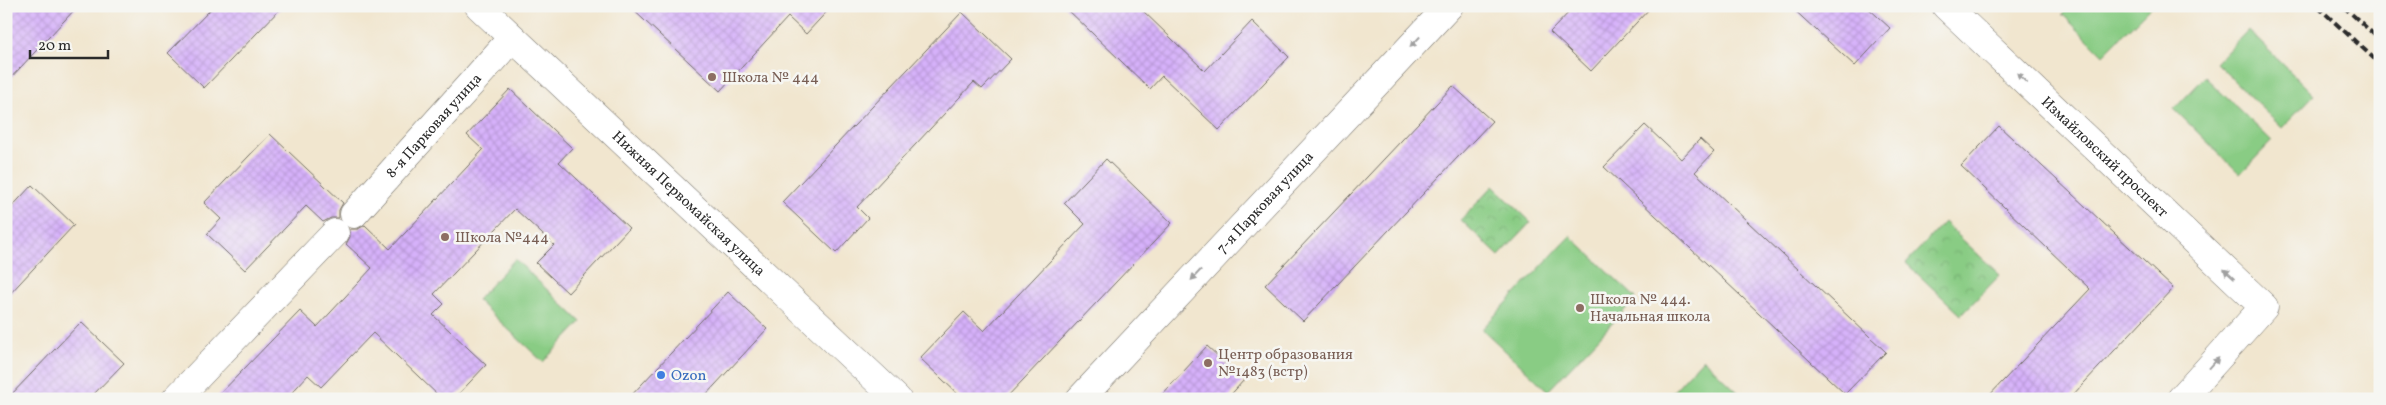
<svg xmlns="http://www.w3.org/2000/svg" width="2386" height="405" font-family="Vollkorn,serif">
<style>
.grass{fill:#89cc84;stroke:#5a7c58}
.park{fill:url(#park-crowns);stroke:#5a7c58}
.building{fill:url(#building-cross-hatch)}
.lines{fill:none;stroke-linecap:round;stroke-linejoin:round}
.minor-casing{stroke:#706c64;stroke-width:29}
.minor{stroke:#fff;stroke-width:28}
.rail{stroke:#2b2b2b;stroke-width:4;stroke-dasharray:8 4;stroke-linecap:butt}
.oneway{fill:#a0a0a0}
.education-dot{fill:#8d6e63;stroke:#f6f6f2;stroke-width:2}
.shop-dot{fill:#3f7fe0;stroke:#f6f6f2;stroke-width:2}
.labels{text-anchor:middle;stroke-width:5;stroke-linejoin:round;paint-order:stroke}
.education-label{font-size:15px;fill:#785e54;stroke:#f6f6f2;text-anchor:start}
.street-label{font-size:15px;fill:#2b2b2b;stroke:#f6f6f2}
.shop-label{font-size:15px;fill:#366cbe;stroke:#f6f6f2;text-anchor:start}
</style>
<defs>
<pattern id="park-crowns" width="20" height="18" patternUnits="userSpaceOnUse" patternTransform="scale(1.25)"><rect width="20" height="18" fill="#89cc84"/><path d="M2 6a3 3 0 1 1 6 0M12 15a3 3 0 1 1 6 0" fill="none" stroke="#76af72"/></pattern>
<pattern id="building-cross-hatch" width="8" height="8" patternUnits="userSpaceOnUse" patternTransform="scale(1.25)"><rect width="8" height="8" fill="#d6b1fa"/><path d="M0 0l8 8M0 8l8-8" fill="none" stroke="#b898d6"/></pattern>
</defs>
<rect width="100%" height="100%" fill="#f6f6f2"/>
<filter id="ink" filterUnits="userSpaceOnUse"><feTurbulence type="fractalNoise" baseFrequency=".02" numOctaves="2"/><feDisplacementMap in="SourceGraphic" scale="10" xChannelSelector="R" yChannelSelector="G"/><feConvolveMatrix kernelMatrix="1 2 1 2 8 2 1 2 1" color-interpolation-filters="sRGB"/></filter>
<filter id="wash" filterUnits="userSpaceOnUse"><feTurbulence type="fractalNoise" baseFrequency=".0096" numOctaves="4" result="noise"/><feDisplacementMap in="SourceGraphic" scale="20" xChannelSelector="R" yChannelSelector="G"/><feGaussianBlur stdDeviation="1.12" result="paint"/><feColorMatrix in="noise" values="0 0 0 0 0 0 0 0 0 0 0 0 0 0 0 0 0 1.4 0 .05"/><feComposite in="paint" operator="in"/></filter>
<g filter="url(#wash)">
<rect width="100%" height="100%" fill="#f1e6cf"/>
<path class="grass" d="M2070 6H2152L2103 55 2062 14Z
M2248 30 2314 95 2282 128 2216 63Z
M2205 77 2272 141 2240 174 2174 109Z
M1570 236 1636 298 1548 391 1482 329Z
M515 259 581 322 543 362 477 300Z
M1703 359 1745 399H1666Z"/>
<path class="park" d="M1493 186 1531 222 1499 256 1461 220Z
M1944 222 2000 275 1961 315 1906 263Z"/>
<g id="blocks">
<path class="building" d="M6 6H78L6 83Z
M214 6H283L204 88 168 53Z
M629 6H832L806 34 788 17 720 91Z
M1064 6H1138L1205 71 1252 21 1289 57 1219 130 1162 76 1150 89Z
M1575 6H1652L1591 71 1550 32Z
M1790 6H1866L1890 28 1855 66Z
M962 12 1011 59 982 89 974 82 857 207 868 218 836 253 782 202Z
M1453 86 1492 121 1303 321 1265 285Z
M510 89 572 148 559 162 629 228 568 293 536 263 554 245 515 209 434 294 444 304 433 315 486 365 454 399H442L373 333 321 387 308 375 286 399H215L300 311 317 327 372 268 346 244 350 237V229H358L365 225 390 249 483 150 467 135Z
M1645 125 1681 159 1700 139 1714 152 1695 172 1886 352 1845 394 1604 167Z
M1999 126 2173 288 2069 399H1986L2090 289 1961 166Z
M270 134 343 203 339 210V218H331L323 222 306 206 245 270 207 234 221 219 204 203Z
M1106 159 1172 223 1005 399H963L920 358 964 312 984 331 1085 224 1064 203Z
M32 185 74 225 6 298V213Z
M728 292 767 329 702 399H628Z
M81 322 124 363 89 399H7Z
M1207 346 1244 380 1227 399H1158Z"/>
</g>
</g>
<g filter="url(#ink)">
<use href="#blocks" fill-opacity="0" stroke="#706c64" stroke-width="1"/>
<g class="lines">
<defs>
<g id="minor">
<path id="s1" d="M479 6 897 399"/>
<path id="s2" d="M1946 6 2264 307 2181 399"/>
<path id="s3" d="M354 214 512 38"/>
<path d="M176 399 335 233"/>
<path id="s4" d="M1080 399 1449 6"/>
</g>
</defs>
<use href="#minor" class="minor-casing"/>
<use href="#minor" class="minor"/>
<path class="rail" d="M2317 6 2380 64
M2343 6 2380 40"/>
</g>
<defs><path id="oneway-solid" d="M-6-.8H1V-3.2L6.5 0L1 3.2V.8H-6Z" transform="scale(1.25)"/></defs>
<g class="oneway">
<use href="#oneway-solid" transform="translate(1415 42) rotate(133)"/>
<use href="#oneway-solid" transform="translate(2022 78) rotate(-136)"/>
<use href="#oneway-solid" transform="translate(2229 274) rotate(-137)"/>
<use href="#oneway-solid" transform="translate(1196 275) rotate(133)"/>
<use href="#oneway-solid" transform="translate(2214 363) rotate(-48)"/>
</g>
</g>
<g class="education-dot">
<circle cx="712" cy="77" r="5"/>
<circle cx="445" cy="237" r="5"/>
<circle cx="1580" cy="308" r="5"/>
<circle cx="1208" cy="363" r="5"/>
</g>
<circle class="shop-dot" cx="661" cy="375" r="5"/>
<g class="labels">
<g class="education-label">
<text x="722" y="82">Школа № 444</text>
<text x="455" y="242">Школа №444</text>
<text x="1590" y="304">Школа № 444.<tspan x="1590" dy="17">Начальная школа</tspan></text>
<text x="1218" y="359">Центр образования<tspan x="1218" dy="17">№1483 (встр)</tspan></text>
</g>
<g class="street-label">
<text dy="5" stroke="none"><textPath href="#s3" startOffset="119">8-я Парковая улица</textPath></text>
<text dy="5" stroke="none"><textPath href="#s2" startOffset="219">Измайловский проспект</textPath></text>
<text dy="5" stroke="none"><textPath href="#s1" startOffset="288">Нижняя Первомайская улица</textPath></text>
<text dy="5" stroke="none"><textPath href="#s4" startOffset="270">7-я Парковая улица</textPath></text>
</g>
<g class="shop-label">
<text x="671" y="380">Ozon</text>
</g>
</g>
<rect width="2386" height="405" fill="none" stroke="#f6f6f2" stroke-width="25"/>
<path d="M30 50v8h78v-8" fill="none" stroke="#2b2b2b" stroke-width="2.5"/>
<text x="38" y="50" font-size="15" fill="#2b2b2b" stroke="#f6f6f2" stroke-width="4" paint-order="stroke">20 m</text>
</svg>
